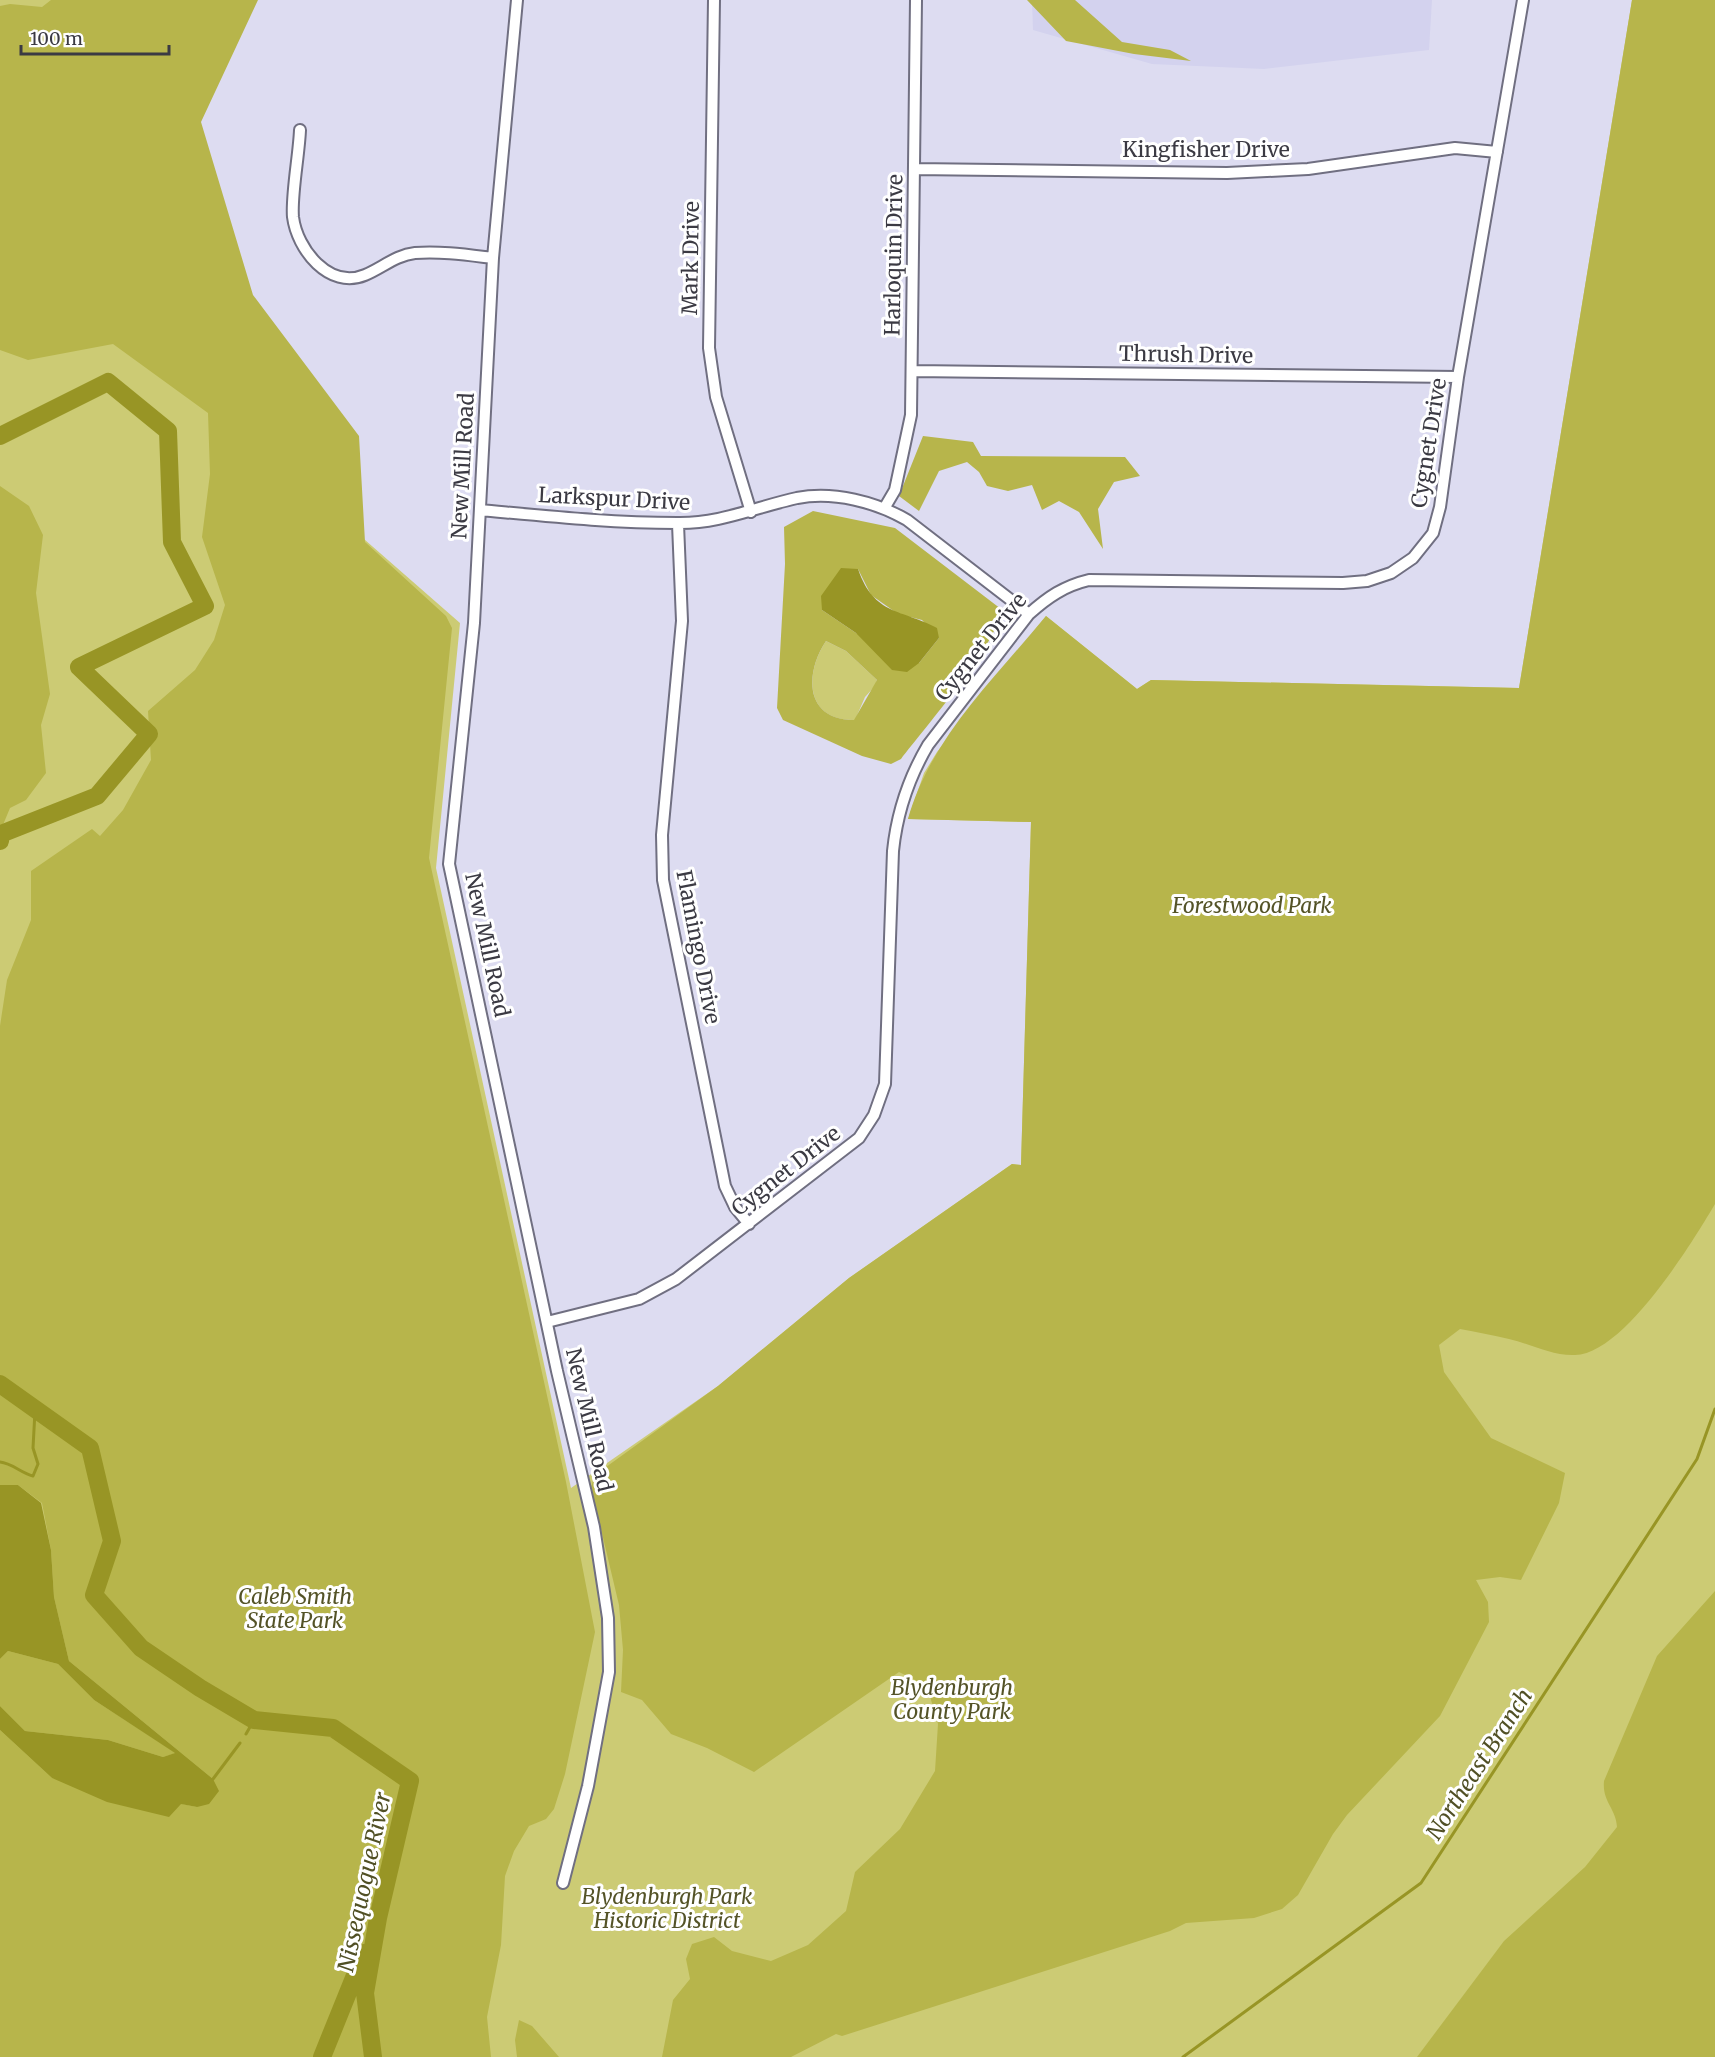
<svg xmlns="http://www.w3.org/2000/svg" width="1715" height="2057" font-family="Merriweather,serif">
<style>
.built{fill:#d3d2ee}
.green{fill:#cccb74}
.forest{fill:#b7b54b;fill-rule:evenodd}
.water{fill:#989525}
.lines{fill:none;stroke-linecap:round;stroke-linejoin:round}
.stream{stroke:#989525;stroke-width:3}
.river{stroke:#989525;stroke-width:18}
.street-casing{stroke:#706f81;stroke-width:14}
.street{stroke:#fff;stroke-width:10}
.labels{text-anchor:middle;stroke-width:6;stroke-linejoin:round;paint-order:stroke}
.street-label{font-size:21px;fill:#3b3a43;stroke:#fff}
.park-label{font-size:21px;font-style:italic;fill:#545327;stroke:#fff}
.water-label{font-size:22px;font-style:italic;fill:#515025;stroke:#fff}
</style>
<rect width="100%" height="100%" fill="#dddcf1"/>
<path class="built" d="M1032 0H1432L1429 50 1264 69 1152 64 1033 30Z"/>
<path class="green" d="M0 0H95L78 289 460 623 436 868 571 1488 718 1386 849 1278 1012 1164 1021 1165 1031 822 908 819 924 773 937 752 1046 616 1137 689 1151 680 1519 688 1632 0H1715V2057H0Z
M826 641 846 651 877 680 875 686 865 697 855 720C805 721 804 674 826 641Z"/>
<path class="forest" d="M51 0H258L201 122 253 295 359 436 365 542 446 616 452 628 429 858 566 1482 595 1632 565 1774 554 1809 546 1819 529 1826 514 1851 505 1876 501 1945 487 2017 491 2057H0V1730L52 1778 197 1807 213 1779 69 1661 54 1597 51 1550 42 1503 18 1485H0V1026L7 980 31 920V871L92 829 100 836 123 810 151 760 148 711 195 670 214 640 225 605 202 537 210 474 208 413 113 344 28 360 0 350V6L10 4 42 7Z
M1027 0H1075L1122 42 1170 50 1191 61 1134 54 1066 41Z
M1632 0H1715V1204C1692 1243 1624 1354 1575 1355 1552 1356 1531 1344 1509 1339 1493 1335 1476 1332 1460 1329L1439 1345 1444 1372 1491 1438 1565 1473 1559 1503 1521 1580 1500 1577 1476 1580 1488 1602 1489 1622 1440 1716 1347 1815 1333 1834 1298 1895 1282 1909 1254 1918 1186 1923 1170 1931 842 2036 836 2034 791 2057H662L673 2000 690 1979 686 1959 692 1944 714 1937 732 1951 771 1961 808 1945 846 1911 855 1872 900 1829 935 1771 938 1724 927 1686 899 1672 754 1772 707 1748 671 1734 642 1700 621 1692 623 1650 619 1605 591 1487 595 1475 718 1386 849 1278 1012 1164 1021 1165 1031 822 908 819C930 739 995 678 1046 616L1137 689 1151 680 1519 688Z
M923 436 973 442 981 456 1125 457 1140 476 1114 482 1098 509 1103 549 1079 512 1059 501 1042 510 1032 485 1008 491 987 486 979 472 967 462 939 471 919 511 899 496Z
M0 486 29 506 43 535 36 593 50 694 41 725 46 773 26 800 10 808 0 832Z
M813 511 895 528 1001 609C1001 640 923 730 901 759L891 764 862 756 783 720 777 708 785 564 784 527ZM858 569 871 595 898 614 922 620 939 638 919 663 856 633 822 610C830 582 831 580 858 569ZM826 641 846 651 877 680 854 720C805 720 804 674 826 641Z
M1715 1591V2057H1417L1504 1941 1585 1867 1617 1827C1616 1808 1602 1802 1604 1781L1657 1656Z
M8 1651 58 1664 94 1700 176 1753 163 1757 108 1740 25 1731 0 1706V1659Z
M519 2020 532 2026 559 2057H517L515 2040Z"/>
<path class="water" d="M841 568 858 569C874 616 902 609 937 628L939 638 919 663 907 672 892 670 856 633 822 610 821 596Z
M0 1485H18L41 1503 51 1550 54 1597 69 1661 213 1779 219 1791 209 1804 197 1807 181 1804 169 1817 107 1802 52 1778 0 1730V1706L25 1731 108 1740 163 1757 175 1753 94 1700 58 1664 8 1651 0 1659Z"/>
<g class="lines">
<path class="stream" d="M0 1462C12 1463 21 1473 33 1476L38 1464 33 1448 35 1411
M246 1734 254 1720
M213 1779 240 1743
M1183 2057 1421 1883 1697 1459 1715 1409"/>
<path class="river" d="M0 436 108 382 168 431 172 542 205 606 79 667 149 734 97 796 1 834 0 841
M0 1384 90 1448 112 1541 94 1595 141 1648 200 1688 254 1720 333 1728 410 1781 378 1918 365 1993 373 2057
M322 2057 364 1953"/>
<defs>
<path id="street" d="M517 0 493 258 474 623 449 864 557 1371 594 1527 608 1618 609 1672 588 1786 563 1883
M714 0 709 348 716 397 751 512
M300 130C299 155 291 196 293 217 297 249 329 290 365 275 382 268 396 255 415 253 441 251 468 255 493 258
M914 169 1227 173 1308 169 1455 148 1497 152
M913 371 1458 377
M885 507 895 490 911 415 916 0
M480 510C546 516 611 523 677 523 719 524 756 507 797 498 834 491 876 502 907 520L1029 614
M678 524 682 621 662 835 663 880 725 1186 735 1207 749 1224
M547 1322 639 1299 676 1279 859 1138 874 1115 885 1084 893 851C897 812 908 779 928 745L1029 614C1048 597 1064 586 1089 580L1343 583 1367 581 1391 573 1413 558 1433 533 1440 507 1458 377 1523 0"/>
</defs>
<use href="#street" class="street-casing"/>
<use href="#street" class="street"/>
</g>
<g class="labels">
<g class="street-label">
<text x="1206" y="157">Kingfisher Drive</text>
<text transform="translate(894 255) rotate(-89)" y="7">Harloquin Drive</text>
<text transform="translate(691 258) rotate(-89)" y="7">Mark Drive</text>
<text transform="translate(1186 355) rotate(1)" y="7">Thrush Drive</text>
<text transform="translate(1429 443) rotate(-81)" y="7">Cygnet Drive</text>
<text transform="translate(463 466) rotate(-87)" y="7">New Mill Road</text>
<text transform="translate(614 499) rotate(3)" y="7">Larkspur Drive</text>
<text transform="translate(981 647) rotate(-51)" y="7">Cygnet Drive</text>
<text transform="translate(487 945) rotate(78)" y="7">New Mill Road</text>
<text transform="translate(698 947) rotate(79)" y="7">Flamingo Drive</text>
<text transform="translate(786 1171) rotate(-38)" y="7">Cygnet Drive</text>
<text transform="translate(589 1420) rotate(77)" y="7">New Mill Road</text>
</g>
<g class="park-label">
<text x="1252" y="913">Forestwood Park</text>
<text x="295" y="1604">Caleb Smith<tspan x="295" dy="24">State Park</tspan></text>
<text x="952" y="1695">Blydenburgh<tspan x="952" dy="24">County Park</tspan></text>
<text x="667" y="1904">Blydenburgh Park<tspan x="667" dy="24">Historic District</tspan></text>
</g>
<g class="water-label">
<text transform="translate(1479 1764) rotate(-57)" y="8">Northeast Branch</text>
<text transform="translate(364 1882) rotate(-78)" y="8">Nissequogue River</text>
</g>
</g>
<path d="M21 45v9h148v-9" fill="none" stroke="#3b3a43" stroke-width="3"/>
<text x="30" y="45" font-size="18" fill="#3b3a43" stroke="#ffffff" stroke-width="4.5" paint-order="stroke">100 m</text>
</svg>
